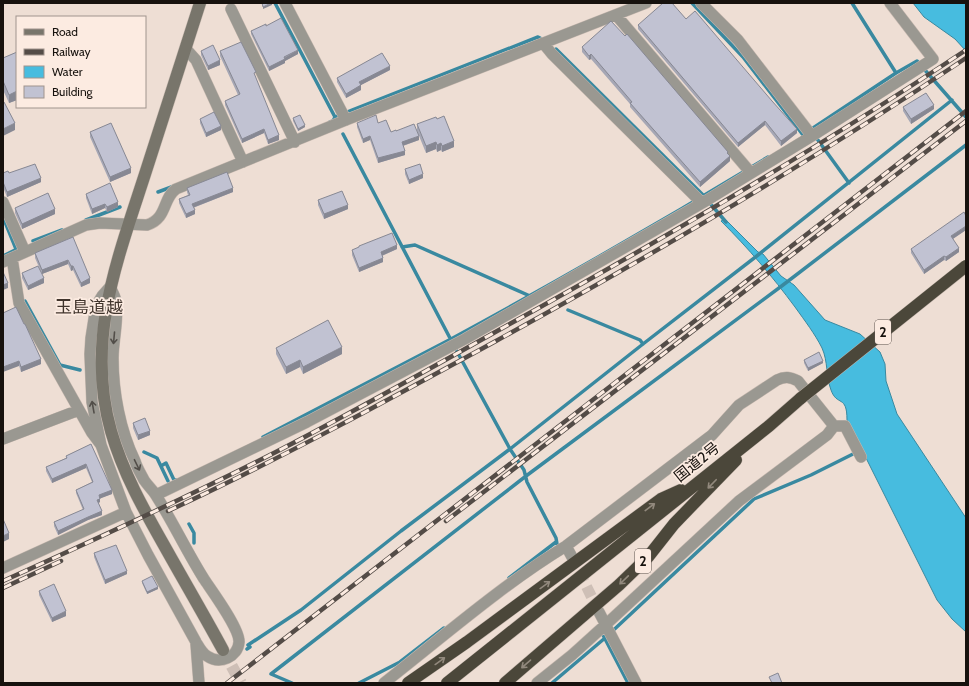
<svg xmlns="http://www.w3.org/2000/svg" width="969" height="686" font-family="Cabin,'Noto Sans JP',sans-serif">
<style>
.water{fill:#47bcdf;stroke:#3989a0}
.lines{fill:none;stroke-linecap:round;stroke-linejoin:round}
.stream{stroke:#3989a0;stroke-width:3.5}
.street-tunnel{stroke:#cebfb6;stroke-width:11;stroke-dasharray:11 5.5;stroke-linecap:butt}
.secondary-tunnel{stroke:#cebfb6;stroke-width:12;stroke-dasharray:12 6;stroke-linecap:butt}
.street-casing{stroke:#c7b9b0;stroke-width:12}
.secondary-casing{stroke:#c7b9b0;stroke-width:13}
.highway-casing{stroke:#c7b9b0;stroke-width:13}
.street{stroke:#9a9891;stroke-width:11}
.secondary{stroke:#78756b;stroke-width:12}
.highway{stroke:#4b473a;stroke-width:12}
.rail-casing{stroke:#544c47;stroke-width:4.5}
.rail{stroke:#fcebe1;stroke-width:3;stroke-dasharray:9;stroke-linecap:butt}
.highway-bridge-casing{stroke:#c7b9b0;stroke-width:13;stroke-linecap:butt}
.highway-bridge{stroke:#4b473a;stroke-width:12}
.wall{fill:#a6a7b5}
.shaded-wall{fill:#878893}
.building{fill:#c1c2d2;stroke:#878893}
.oneway{stroke:#524e49}
.oneway2{stroke:#92897d}
.labels{text-anchor:middle;stroke-width:3.5;stroke-linejoin:round;paint-order:stroke}
.shield{fill:#fcebe1;stroke:#5c534d;stroke-width:1}
.shield-label{font-size:14px;font-weight:bold;fill:#17120e}
.street-label{font-size:15px;fill:#17120e;stroke:#fcebe1}
.quarter-label{font-size:17px;fill:#40342c;stroke:#fcebe1}
</style>
<rect width="100%" height="100%" fill="#eeded4"/>
<path class="water" d="M913 3H966V51L955 39 924 17Z
M725 219 758 252 763 254 781 276 794 285 825 320 860 334 880 352 885 364 886 381 897 414 966 518V632L952 619 937 600 847 420C847 394 837 407 831 390 826 377 828 361 822 348 815 334 805 321 795 307 772 276 749 249 721 221Z"/>
<g class="lines">
<path class="stream" d="M275 3 336 119
M692 3 743 57 803 135
M852 3 896 73 917 61 966 117
M556 49 704 196
M330 122 333 121 335 117 352 110 538 37 540 38
M810 130 896 73
M343 134 451 340
M815 136 849 183
M158 192 174 186
M708 201 726 222
M3 217 16 249
M86 220 120 207
M33 241 62 230
M402 247 415 245 530 296
M4 257 3 256 17 249
M25 301 60 365 80 370
M568 310 640 340 643 344
M454 346 510 449 524 470 527 482 556 538 557 544
M263 437C325 405 388 372 451 339 558 281 664 220 768 157
M144 452 157 458 168 481
M161 466 166 463 174 480H177
M189 524 194 533V543
M509 578 556 542
M603 635 628 683
M247 649 250 647 248 645 301 610 401 531 510 449 643 344 758 255 952 100
M292 683 271 674 526 476 783 285 966 145
M359 683 400 662 444 628
M552 683 605 638 754 499 811 475 857 452"/>
<path class="street-tunnel" d="M572 557 599 612"/>
<path class="secondary-tunnel" d="M223 650 241 683"/>
<defs>
<path id="street" d="M285 3 346 120
M701 3 738 40 812 136
M231 9 295 142
M616 15 751 173
M543 43 552 54 702 203
M186 49 196 60 243 162
M3 202 25 252
M12 258 19 303 92 433 101 445 126 512 148 555 196 642C199 647 202 653 207 656 220 665 238 657 239 642 240 629 212 591 204 579 187 552 174 524 157 497 154 491 148 486 144 480 141 474 137 468 135 461 120 430 113 392 113 358 113 341 119 317 116 301 115 296 112 291 110 287L102 296 96 306 91 338 90 354 92 402 101 445
M3 262 86 225 100 223 147 225C168 218 162 199 176 189L346 120 646 3
M3 439 79 410
M156 495 307 422 465 339 704 202 812 136 933 59 890 3
M566 546 572 557
M3 568 126 512
M599 612 636 683
M196 644 199 683
M384 683C444 636 502 585 566 546L712 435 739 405 777 380C785 376 790 377 798 381L834 426
M537 683 572 655 614 617 739 501 827 435 834 426H845L861 457"/>
<path id="secondary" d="M200 3C182 59 164 115 146 171 118 258 85 339 111 431 123 473 144 510 165 547 184 581 204 615 223 650"/>
<path id="highway" d="M408 683 467 642 661 499 681 490
M447 683 769 426 801 398
M505 683 619 585 648 557 674 524 736 460"/>
</defs>
<use href="#street" class="street-casing"/>
<use href="#secondary" class="secondary-casing"/>
<use href="#highway" class="highway-casing"/>
<use href="#street" class="street"/>
<use href="#secondary" class="secondary"/>
<use href="#highway" class="highway"/>
<defs>
<path id="rail" d="M168 511C280 459 388 400 496 341 656 253 814 160 966 58
M446 521 966 121
M3 581C92 541 181 500 268 456 358 410 446 359 535 310 682 228 826 143 966 50
M3 588 61 561
M227 683 966 111"/>
</defs>
<use href="#rail" class="rail-casing"/>
<use href="#rail" class="rail"/>
<defs>
<path id="highway-bridge" d="M801 398 966 266"/>
</defs>
<use href="#highway-bridge" class="highway-bridge-casing"/>
<use href="#highway-bridge" class="highway-bridge"/>
</g>
<path class="wall" d="M686 19 797 133 781 146 765 125 738 147 638 29V25Z
M266 26 298 54 285 61V63L269 71 251 34V31Z
M582 47 728 154 730 161 700 187 630 107V104L591 59 589 60 582 52Z
M201 51 220 65 208 70 201 55Z
M220 51 256 77H255L279 140 268 144 264 133 242 143 225 105V101L238 95 220 56Z
M17 52V100L9 103 3 90V58Z
M390 70 361 85V90L346 98 337 82V78Z
M903 107 934 109 911 124 903 111Z
M293 118 305 127 298 131 293 121Z
M200 119 221 130 206 137 200 123Z
M357 123H378L391 132 396 131 419 140 403 146 405 155 378 163 370 140 363 143 357 127Z
M417 124 454 147 442 152 441 150 437 152 436 149 426 153 417 131Z
M90 132 131 173 110 182 90 137Z
M405 169 423 178 409 184 405 174Z
M3 173H9L41 182 7 197 3 187Z
M187 188 233 192 193 208 195 214 186 218 179 203V199L188 195 187 192Z
M86 194 118 207 107 212 105 208 92 214 86 198Z
M318 200 348 209 324 219 318 205Z
M15 208 55 214 22 229 15 213Z
M966 230 953 239 959 252 946 261 944 260 924 274 911 253V249Z
M73 237 90 283 81 287 73 270 71 271 68 264 42 274 35 258V253Z
M359 246 397 249 382 256 383 262 359 272 352 255V250L359 248Z
M22 273 44 283 28 290 22 278Z
M3 313 41 364 21 372Z
M276 348 342 354 303 374 300 367 286 374 276 354Z
M804 360 823 363 808 371 804 363Z
M133 423 150 435 138 440 133 428Z
M91 444 112 494 100 498V502L98 503 102 515 88 520 58 535 54 526V522L83 510 76 493V490L92 482 86 468 52 483 46 471V467L66 458V456Z
M94 553 127 574 105 584 94 557Z
M142 581 158 589 147 594 142 583Z
M39 591 66 616 52 622 39 595Z"/>
<path class="shaded-wall" d="M272 3V5L263 9V7Z
M298 50V54L285 61V63L269 71V67Z
M591 54V59L589 60V56Z
M220 60V65L208 70V66Z
M390 66V70L361 85V90L346 98V94L359 82Z
M17 91V100L9 103V95Z
M934 105V109L911 124V119Z
M765 121V125L738 147V143Z
M15 123V130L3 136V129Z
M305 125V127L298 131V129Z
M221 126V130L206 137V133Z
M264 129V133L242 143V139Z
M797 129V133L781 146V141Z
M279 135V140L268 144V140Z
M370 136V140L363 143V139Z
M419 136V140L402 146V142Z
M454 141V147L442 152V146Z
M436 142V149L426 153V146Z
M441 143V150L437 152V145Z
M405 151V155L378 163V158Z
M730 156V161L700 187V182Z
M131 168V173L110 182V177Z
M423 174V178L409 184V180Z
M41 178V182L7 197V192Z
M233 188V192L192 208V204Z
M118 202V207L107 212V207Z
M105 204V208L92 214V209Z
M348 205V209L324 219V214Z
M55 209V214L22 229V224Z
M195 210V214L186 218V214Z
M966 226V230L951 240V236Z
M397 245V249L381 256V252Z
M959 248V252L946 261V257Z
M944 256V260L924 274V270Z
M383 258V262L359 272V268Z
M68 260V264L42 274V270Z
M71 266H73V270L71 271Z
M44 278V283L28 290V286Z
M90 278V283L81 287V283Z
M8 283V288L3 290V285Z
M342 347V354L303 374V367Z
M41 359V364L21 372V367Z
M300 360V367L286 374V367Z
M19 361V366L3 372V367Z
M823 361V363L808 371V368Z
M150 431V435L138 440V435Z
M86 464V468L52 483V479Z
M112 490V494L99 499V495Z
M100 499V502L97 504V500Z
M102 511V515L88 520 58 535V531L88 517Z
M9 533V539L3 542V536Z
M127 571V574L105 584V580Z
M158 587V589L147 594V592Z
M66 611V616L52 622V618Z"/>
<path class="building" d="M262 3H271L263 7Z
M663 3H672L686 19 695 11 772 101 797 129 781 141 765 121 738 143 638 25Z
M281 18 298 50 284 57 285 59 269 67 251 31 266 24V26Z
M611 21 625 36 627 34 728 152 727 153 730 156 700 182 630 103 632 102 591 54 589 56 582 47Z
M241 42 256 72 254 73 279 135 268 140 264 129 242 139 225 101 240 94 220 51Z
M213 45 220 60 208 66 201 51Z
M17 52V91L9 95 3 81V58Z
M382 53 390 66 359 82 361 85 346 94 337 78Z
M926 93 934 105 911 119 903 107Z
M3 102H4L15 123 3 129Z
M214 112 221 126 206 133 200 119Z
M300 115 305 125 298 129 293 118Z
M376 115 378 123 386 120 391 132 396 130V131L414 124 419 136 402 142 405 151 378 158 370 136 363 139 357 123Z
M444 116 454 141 442 146 441 143 437 145 436 142 426 146 417 124 436 117 437 119Z
M111 123 131 168 110 177 90 132Z
M35 164 41 178 7 192 3 182V173L8 171 9 173Z
M420 164 423 174 409 180 405 169Z
M227 172 233 188 192 204 195 210 186 214 179 199 190 195 187 188Z
M110 183 118 202 107 207 105 204 92 209 86 194Z
M342 191 348 205 324 214 318 200Z
M48 193 55 209 22 224 15 208Z
M964 212 966 216V226L951 236 959 248 946 257 944 256 924 270 911 249Z
M392 233 397 245 381 252 383 258 359 268 352 250 359 247V246Z
M73 237 90 278 81 283 73 266H71L68 260 42 270 35 253Z
M38 266 44 278 28 286 22 273Z
M3 272 8 283 3 285Z
M16 307 24 324H25L41 359 21 367 19 361 3 367V313Z
M328 320 342 347 303 367 300 360 286 367 276 348Z
M819 352 823 361 808 368 804 360Z
M145 418 150 431 138 435 133 423Z
M91 444 112 490 99 495 100 499 97 500 102 511 88 517 58 531 54 522 84 509 76 490 93 482 86 464 52 479 46 467 67 458 66 456Z
M3 519 9 533 3 536Z
M116 545 127 571 105 580 94 553Z
M152 576 158 587 147 592 142 581Z
M54 584 66 611 52 618 39 591Z
M778 673 782 683H772L769 677Z"/>
<defs><path id="oneway-shaft" d="M-6 0H5M1.5-3L5.5 0L1.5 3" fill="none" stroke-width="1.6" stroke-linecap="round" stroke-linejoin="round"/></defs>
<g class="oneway">
<use href="#oneway-shaft" transform="translate(114 338) rotate(95)"/>
<use href="#oneway-shaft" transform="translate(93 407) rotate(-100)"/>
<use href="#oneway-shaft" transform="translate(137 465) rotate(64)"/>
</g>
<g class="oneway2">
<use href="#oneway-shaft" transform="translate(712 484) rotate(134)"/>
<use href="#oneway-shaft" transform="translate(650 507) rotate(-37)"/>
<use href="#oneway-shaft" transform="translate(624 580) rotate(136)"/>
<use href="#oneway-shaft" transform="translate(545 585) rotate(-36)"/>
<use href="#oneway-shaft" transform="translate(440 661) rotate(-36)"/>
<use href="#oneway-shaft" transform="translate(526 664) rotate(139)"/>
</g>
<g class="labels">
<g class="shield">
<rect x="875" y="320" width="16" height="24" rx="3"/>
<rect x="635" y="549" width="16" height="24" rx="3"/>
</g>
<g class="shield-label">
<text x="883" y="337">2</text>
<text x="643" y="566">2</text>
</g>
<g class="street-label">
<text transform="translate(697 462) rotate(-39)" y="5">国道2号</text>
</g>
<g class="quarter-label">
<text x="89" y="313">玉島道越</text>
</g>
</g>
<rect width="969" height="686" fill="none" stroke="#17120e" stroke-width="8"/>
<rect x="16" y="16" width="130" height="92" fill="#fcebe1" stroke="#a0948d"/>
<rect x="24" y="29" width="20" height="6" fill="#78756b" stroke="#a0948d"/>
<text x="52" y="36" font-size="12" fill="#17120e">Road</text>
<rect x="24" y="49" width="20" height="6" fill="#544c47" stroke="#a0948d"/>
<text x="52" y="56" font-size="12" fill="#17120e">Railway</text>
<rect x="24" y="66" width="20" height="12" fill="#47bcdf" stroke="#a0948d"/>
<text x="52" y="76" font-size="12" fill="#17120e">Water</text>
<rect x="24" y="86" width="20" height="12" fill="#c1c2d2" stroke="#a0948d"/>
<text x="52" y="96" font-size="12" fill="#17120e">Building</text>
</svg>
